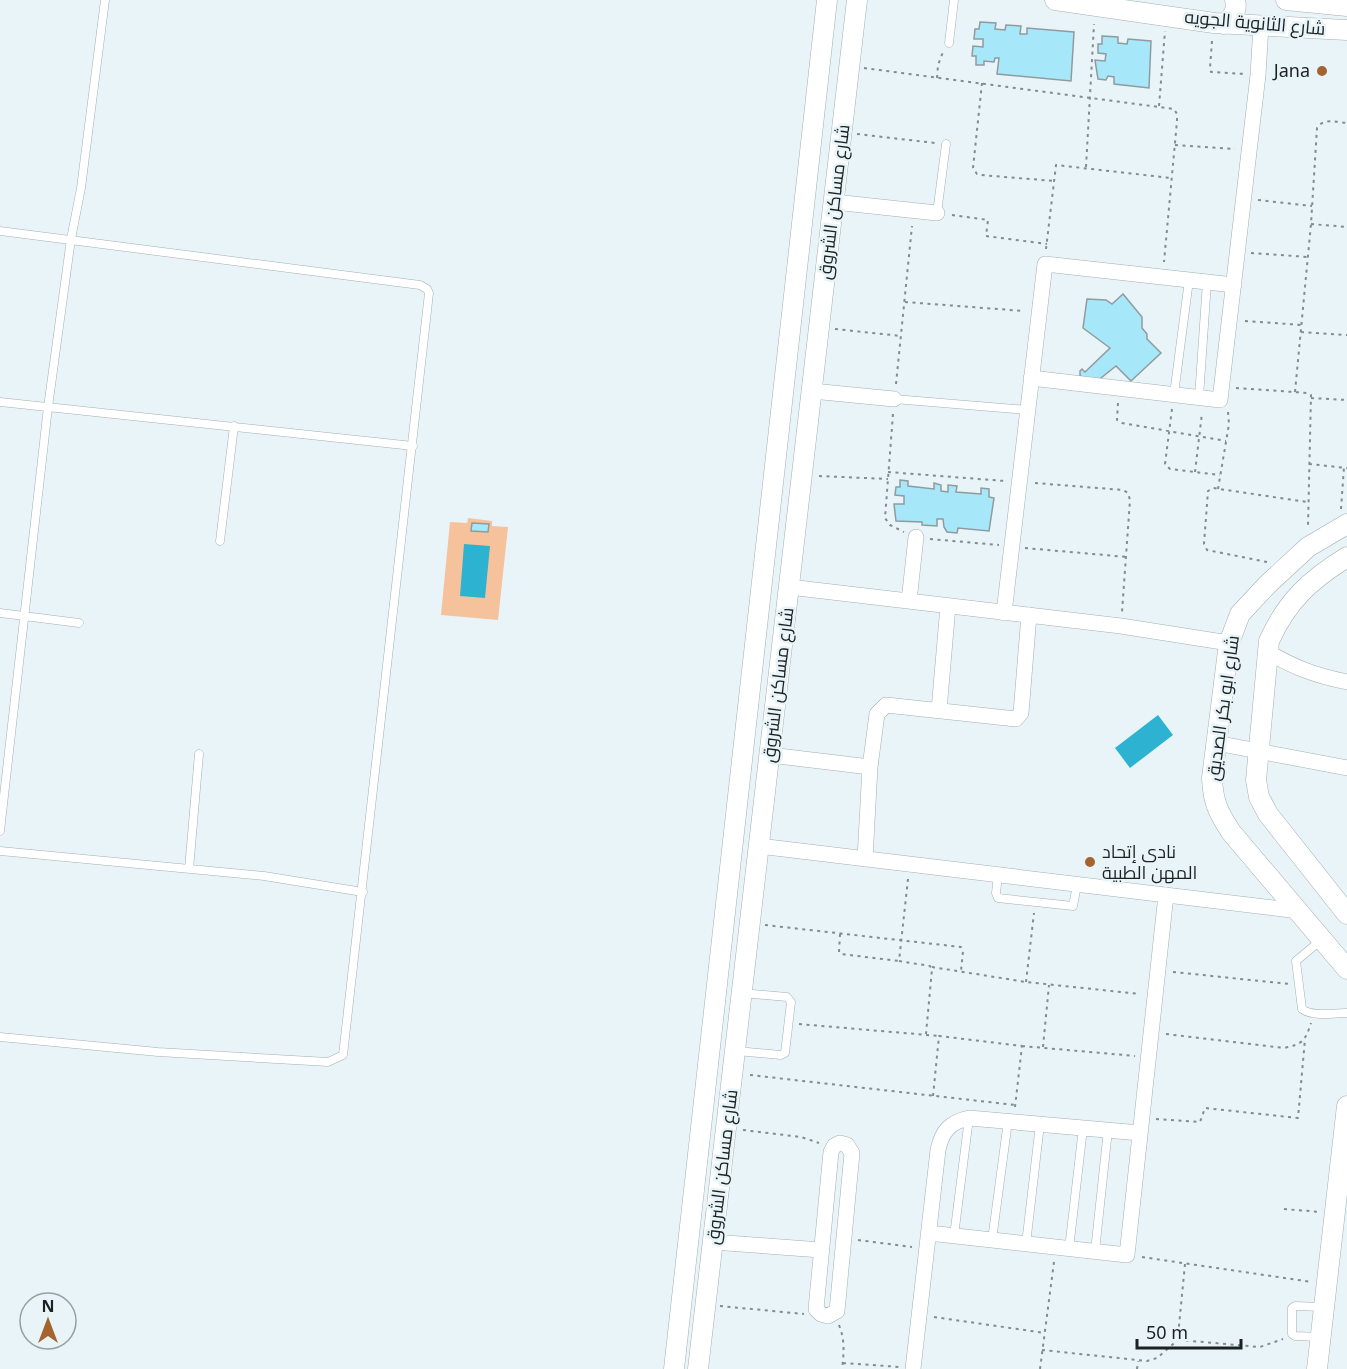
<svg xmlns="http://www.w3.org/2000/svg" width="1347" height="1369" font-family="'Noto Sans',Cairo,sans-serif">
<style>
.green{fill:#f6c29c}
.water{fill:#2db3d1}
.building{fill:#a6e8fa;stroke:#909b9e;stroke-width:1.5}
.lines{fill:none;stroke-linecap:round;stroke-linejoin:round}
.service-casing{stroke:#a3afb2;stroke-width:9}
.minor-casing{stroke:#a3afb2;stroke-width:16}
.tertiary-casing{stroke:#a3afb2;stroke-width:21}
.path{stroke:#828b8d;stroke-width:2;stroke-dasharray:3 4.5;stroke-linecap:butt}
.service{stroke:#fff;stroke-width:8}
.minor{stroke:#fff;stroke-width:15}
.tertiary{stroke:#fff;stroke-width:20}
.poi-dot{fill:#a5642f;stroke:#e8f4f8;stroke-width:2}
.labels{text-anchor:middle;stroke-width:5;stroke-linejoin:round;paint-order:stroke}
.street-label{font-size:18px;fill:#1c2122;stroke:#e8f4f8}
.poi-label{font-size:18px;fill:#1c2122;stroke:#e8f4f8;text-anchor:end}
</style>
<rect width="100%" height="100%" fill="#e8f4f8"/>
<path class="green" d="M468 518 492 521V526L508 527 498 620 441 615 450 522 467 523Z"/>
<path class="water" d="M464 544 490 546 485 598 460 596Z
M1158 715 1173 735 1130 768 1115 748Z"/>
<path class="building" d="M980 22 996 23 995 29 1005 30 1006 25 1021 26 1020 34H1027V28L1074 32 1071 81 997 74 999 58H995L994 62 984 61V65H976V56H972L973 46 983 47V39H974L975 29H979Z
M1102 36 1118 37V43L1127 44 1128 39 1151 41 1149 88 1114 84V77L1108 76 1106 80 1098 79 1095 60 1105 61 1106 54 1098 53V44H1102Z
M1123 294 1142 317V328L1147 334V339L1161 353 1131 381 1116 366 1096 382 1080 376V371L1082 369 1085 372 1110 348 1083 328 1087 299 1106 300 1112 304Z
M900 480 908 481V486L934 489V483L941 485V491L948 492V485L957 486 956 492 981 494V488L989 489V497L994 498 989 531 958 528 957 533 947 532 944 527 943 519H937V526L922 525V522L896 521 894 504H904V496L895 495 896 487H900Z
M472 523 489 524 488 532 471 531Z"/>
<g class="lines">
<defs>
<path id="service" d="M949 43 954 0
M937 213 946 144
M0 231 420 285 427 289 429 293 343 1055 328 1062 158 1052 0 1037
M1174 394 1189 280
M1199 397 1207 282
M894 399 1028 410
M0 402 413 446
M220 541 234 426
M0 613 79 623
M0 831 48 407 71 239 81 188 105 0
M0 851 264 876 363 892
M189 869 199 754
M998 875 996 893 998 898 1073 906 1077 885
M1321 940 1296 961 1302 1009C1312 1017 1334 1013 1347 1013
M737 1051 781 1055 785 1053 791 1002 787 997 742 993
M954 1236 969 1118
M992 1240 1008 1121
M1026 1244 1040 1124
M1069 1249 1083 1128
M1095 1251 1108 1130
M1321 1337 1295 1336 1292 1334V1308L1295 1306 1322 1307"/>
<path id="minor" d="M834 202 937 213
M1031 378 1220 400 1258 75 1261 26
M812 391 894 399
M789 587 1121 626 1229 643
M909 601 916 537
M1004 613 1045 264 1234 285
M1266 651C1295 668 1314 675 1347 682
M939 710 948 606
M1216 743 1347 768
M770 755 870 767 877 714 886 705 1016 719 1021 713 1029 615
M759 846 1299 911
M865 859 870 767
M840 1143 847 1145 852 1153 837 1311 828 1316 821 1314 816 1309 831 1152 834 1146Z
M929 1233 1127 1255 1166 895
M713 1242 821 1250
M913 1369 938 1150C942 1131 950 1122 969 1118L1140 1133"/>
<path id="tertiary" d="M1055 0 1214 23 1347 30
M1286 0 1347 6
M1224 24C1232 18 1238 11 1235 0
M1347 524 1308 547 1267 585 1240 614 1229 643 1212 778C1213 802 1218 812 1231 832L1347 969
M1347 557C1310 580 1287 601 1269 641L1256 780 1259 797 1268 814 1347 914
M674 1369 827 0
M698 1369 857 0
M1317 1369 1347 1106"/>
</defs>
<use href="#service" class="service-casing"/>
<use href="#minor" class="minor-casing"/>
<use href="#tertiary" class="tertiary-casing"/>
<path class="path" d="M1212 41 1210 68 1211 72 1245 74
M864 68 1174 109 1177 114V121L1164 262
M937 78 938 65 943 52
M982 83 973 168 977 174 981 175 1054 181
M1159 106 1165 31
M857 134 935 143
M1175 145 1235 149
M1086 167 1094 24
M1258 200 1312 206
M952 215 988 220 986 236 1047 244
M1311 224 1347 227
M1046 249 1056 165 1171 178
M1251 253 1308 257
M905 302 1024 311
M1245 321 1302 325
M835 329 901 336
M1301 332 1347 335
M896 384 912 226
M1236 388 1308 393 1311 395 1308 526
M1295 392 1311 224 1317 128C1323 118 1336 122 1347 123
M1311 398 1347 400
M1118 403 1117 420 1122 423 1226 441
M1172 409 1165 464 1170 469 1220 475
M893 414 885 518 890 525 904 532
M1309 464 1347 468
M888 472 1005 481
M1195 472 1202 413
M819 476 888 479
M1035 483 1123 490 1128 493 1130 500 1122 612
M1218 489 1229 424 1228 412
M1341 509 1344 467
M930 539 999 545
M1025 548 1127 557
M1267 562 1207 550 1204 544 1208 491 1213 488 1307 502
M908 879 899 961 930 966 932 969 926 1034
M765 925 961 947 963 951 961 971
M840 934 839 952 841 954 899 961
M932 967 1026 982 1140 994
M1173 972 1290 984
M1026 982 1034 913
M799 1024 939 1036
M1166 1034 1284 1048C1303 1044 1305 1041 1311 1023
M1022 1046 1135 1056
M1043 1047 1049 985
M750 1075 1015 1105
M933 1096 939 1036 1022 1046 1015 1107
M1156 1119 1200 1122 1205 1108 1298 1118 1305 1039
M743 1130 801 1137 819 1143
M1284 1209 1320 1212
M858 1240 912 1247
M1142 1257 1312 1282
M1185 1264 1178 1336 1180 1340 1260 1347 1283 1339
M720 1306 804 1314
M934 1317 1045 1333
M839 1325C845 1340 844 1353 842 1369
M1042 1350 1147 1361 1157 1358 1179 1339
M843 1363 900 1367
M1040 1369 1054 1262
M1137 1369 1138 1361"/>
<use href="#service" class="service"/>
<use href="#minor" class="minor"/>
<use href="#tertiary" class="tertiary"/>
</g>
<g class="poi-dot">
<circle cx="1322" cy="71" r="6"/>
<circle cx="1090" cy="862" r="6"/>
</g>
<g class="labels">
<g class="street-label">
<text transform="translate(1255 23) rotate(5)" y="6">شارع الثانوية الجويه</text>
<text transform="translate(834 202) rotate(-83)" y="6">شارع مساكن الشروق</text>
<text transform="translate(778 685) rotate(-83)" y="6">شارع مساكن الشروق</text>
<text transform="translate(1223 708) rotate(-82)" y="6">شارع ابو بكر الصديق</text>
<text transform="translate(722 1167) rotate(-83)" y="6">شارع مساكن الشروق</text>
</g>
<g class="poi-label">
<text x="1310" y="77">Jana</text>
<text x="1102" y="858" text-anchor="start">نادى إتحاد<tspan x="1102" dy="21">المهن الطبية</tspan></text>
</g>
</g>
<g transform="translate(48 1321)"><circle r="28" fill="#e8f4f8" stroke="#96a0a2" stroke-width="1.5"/>
<path d="M0-4.5L10 22L0 15L-10 22Z" fill="#a5642f"/>
<text y="-9" font-size="16" font-weight="bold" text-anchor="middle" fill="#1c2122">N</text>
</g>
<path d="M1137 1339v9h104v-9" fill="none" stroke="#1c2122" stroke-width="3"/>
<text x="1146" y="1339" font-size="18" fill="#1c2122" stroke="#e8f4f8" stroke-width="4.5" paint-order="stroke">50 m</text>
</svg>
